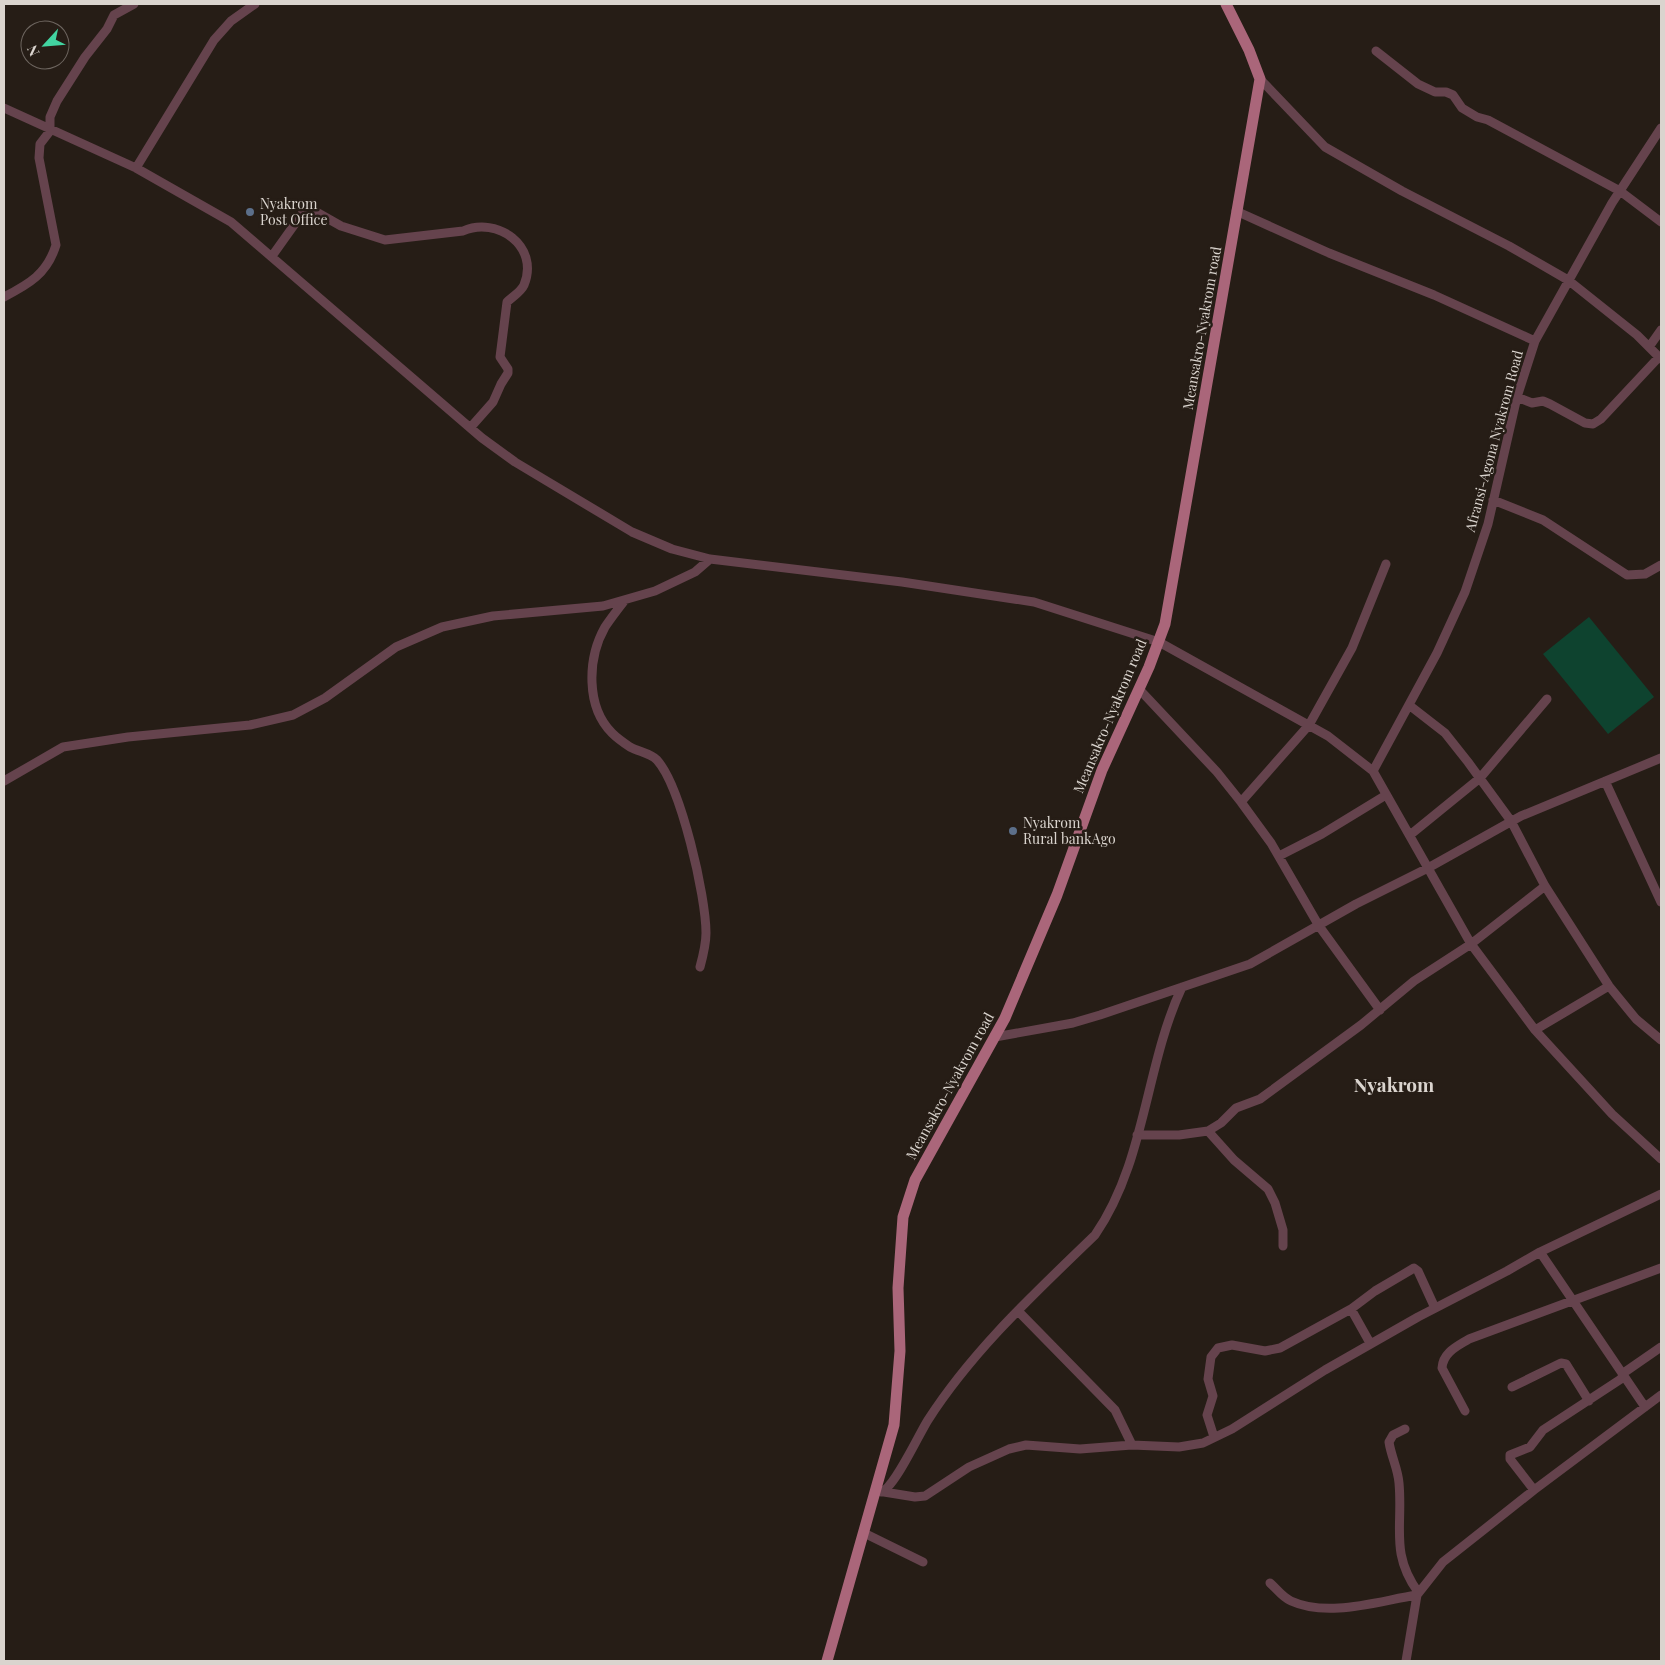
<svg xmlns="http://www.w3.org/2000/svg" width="1665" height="1665" font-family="'Playfair Display',serif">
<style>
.green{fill:#0e432f}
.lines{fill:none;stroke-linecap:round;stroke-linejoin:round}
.minor{stroke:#65434d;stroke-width:9}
.major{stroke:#aa667a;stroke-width:11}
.service-dot{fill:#5c6f8a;stroke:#261d16;stroke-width:2}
.labels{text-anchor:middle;stroke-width:5;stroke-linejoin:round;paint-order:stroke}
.poi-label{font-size:14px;fill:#dad4ce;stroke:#261d16;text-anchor:start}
.street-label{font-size:14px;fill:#dad4ce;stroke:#261d16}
.district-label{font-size:19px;font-weight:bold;fill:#dad4ce;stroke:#261d16}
</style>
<rect width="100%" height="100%" fill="#261d16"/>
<path class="green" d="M1589 617 1654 697 1608 734 1543 654Z"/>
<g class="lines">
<path class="minor" d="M1376 51 1418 84 1435 92H1446L1453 95 1462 108 1477 117 1488 120 1620 191 1661 222
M1260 79 1325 147 1402 191 1509 246 1568 280 1637 335 1661 359
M4 108 136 168 231 222 482 438 515 462 632 532 672 549 710 559 902 582 1034 602 1159 642 1328 736 1373 771 1471 944 1535 1030 1612 1114 1661 1159
M136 168 214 40 231 21 255 4
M1236 211 1329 253 1434 295 1535 341
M272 256 302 214 311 209 341 226 385 240 463 231C497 216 540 246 524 285 521 292 512 297 507 302L500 357 508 369V373L501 384 493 402 470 428
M4 297C29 284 47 274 56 245L39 158 40 144 50 131V117L57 101 85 57 107 29 114 15 134 4
M1649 347 1661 330
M1517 397 1532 403 1543 401 1550 404 1585 423 1593 424 1601 419 1659 357
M1493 500 1543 520 1627 575 1645 574 1661 565
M625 600C618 609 611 618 605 627 587 659 586 707 612 733 617 738 624 743 630 747 639 752 650 753 657 760 681 787 706 896 706 933 706 945 703 956 700 967
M1139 689 1217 772 1241 802 1271 843 1319 926 1380 1010
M1409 705 1445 733 1468 762 1511 821 1545 886 1609 986 1636 1019 1661 1040
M1373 771 1437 653 1465 592 1488 524 1517 397 1535 341 1612 203 1661 128
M4 781 63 747 128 737 250 725 293 715 325 698 396 647 442 627 493 616 603 606 655 591 695 572 710 559
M1605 781 1661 902
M1241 802 1309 725 1352 648 1386 564
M1410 835 1480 778 1547 699
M1279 856 1322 834 1386 795
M1535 1030 1609 986
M995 1037 1073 1023 1100 1015 1250 964 1356 904 1428 868 1521 816 1661 758
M1208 1131 1234 1160 1268 1189 1275 1203 1283 1230V1246
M1137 1135H1179L1208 1131 1221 1123 1236 1108 1260 1099 1361 1025 1414 981 1471 944 1545 886
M1540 1252 1645 1407
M1351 1309 1370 1343
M1018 1311 1115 1410 1132 1445
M1622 1374 1661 1347
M1512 1387 1561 1363 1566 1364 1589 1401
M1465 1411 1442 1368C1443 1352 1458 1346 1469 1339L1661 1268
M1405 1429 1393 1435 1389 1442C1391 1456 1398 1469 1399 1483 1403 1527 1390 1553 1418 1592
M1214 1437 1207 1415 1213 1396 1208 1379 1211 1357 1218 1348 1232 1345 1265 1351 1280 1348 1351 1309 1375 1291 1414 1268 1418 1271 1435 1308
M1534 1490 1510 1459V1455L1530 1447 1543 1430 1624 1377
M881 1492C894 1489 919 1434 928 1420 973 1350 1035 1293 1095 1235 1146 1161 1145 1066 1182 987
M884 1492 915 1497 925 1496 969 1467 1009 1449 1026 1445 1080 1449 1132 1445 1179 1447 1203 1443 1232 1429 1325 1370 1418 1317 1507 1271 1540 1252 1661 1194
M864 1533 923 1562
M1270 1583C1277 1589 1282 1597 1291 1601 1328 1618 1378 1601 1417 1595
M1406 1661 1417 1595 1443 1562 1534 1490 1661 1395"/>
<path class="major" d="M827 1661 894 1425 900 1351 898 1288 903 1217 915 1180 1005 1018 1057 895 1102 770 1149 667 1165 624 1260 79 1249 50 1226 4"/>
</g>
<g class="service-dot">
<circle cx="250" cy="212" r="5"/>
<circle cx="1013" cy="831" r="5"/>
</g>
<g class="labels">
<g class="poi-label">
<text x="260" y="209">Nyakrom<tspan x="260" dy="16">Post Office</tspan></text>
<text x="1023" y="828">Nyakrom<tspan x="1023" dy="16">Rural bankAgo</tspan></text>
</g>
<g class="street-label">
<text transform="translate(1202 328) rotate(-80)" y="5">Meansakro-Nyakrom road</text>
<text transform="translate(1494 441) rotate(-75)" y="5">Afransi-Agona Nyakrom Road</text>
<text transform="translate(1110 716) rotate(-67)" y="5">Meansakro-Nyakrom road</text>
<text transform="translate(950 1086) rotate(-61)" y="5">Meansakro-Nyakrom road</text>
</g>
<g class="district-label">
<text x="1394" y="1092">Nyakrom</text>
</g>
</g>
<rect width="1665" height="1665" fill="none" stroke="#dad4ce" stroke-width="10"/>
<g transform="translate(45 45) rotate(244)"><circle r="24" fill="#261d16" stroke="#6e6660"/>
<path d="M0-4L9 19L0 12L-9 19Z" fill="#42d4a1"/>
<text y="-8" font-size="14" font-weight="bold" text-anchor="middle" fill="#dad4ce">N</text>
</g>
</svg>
